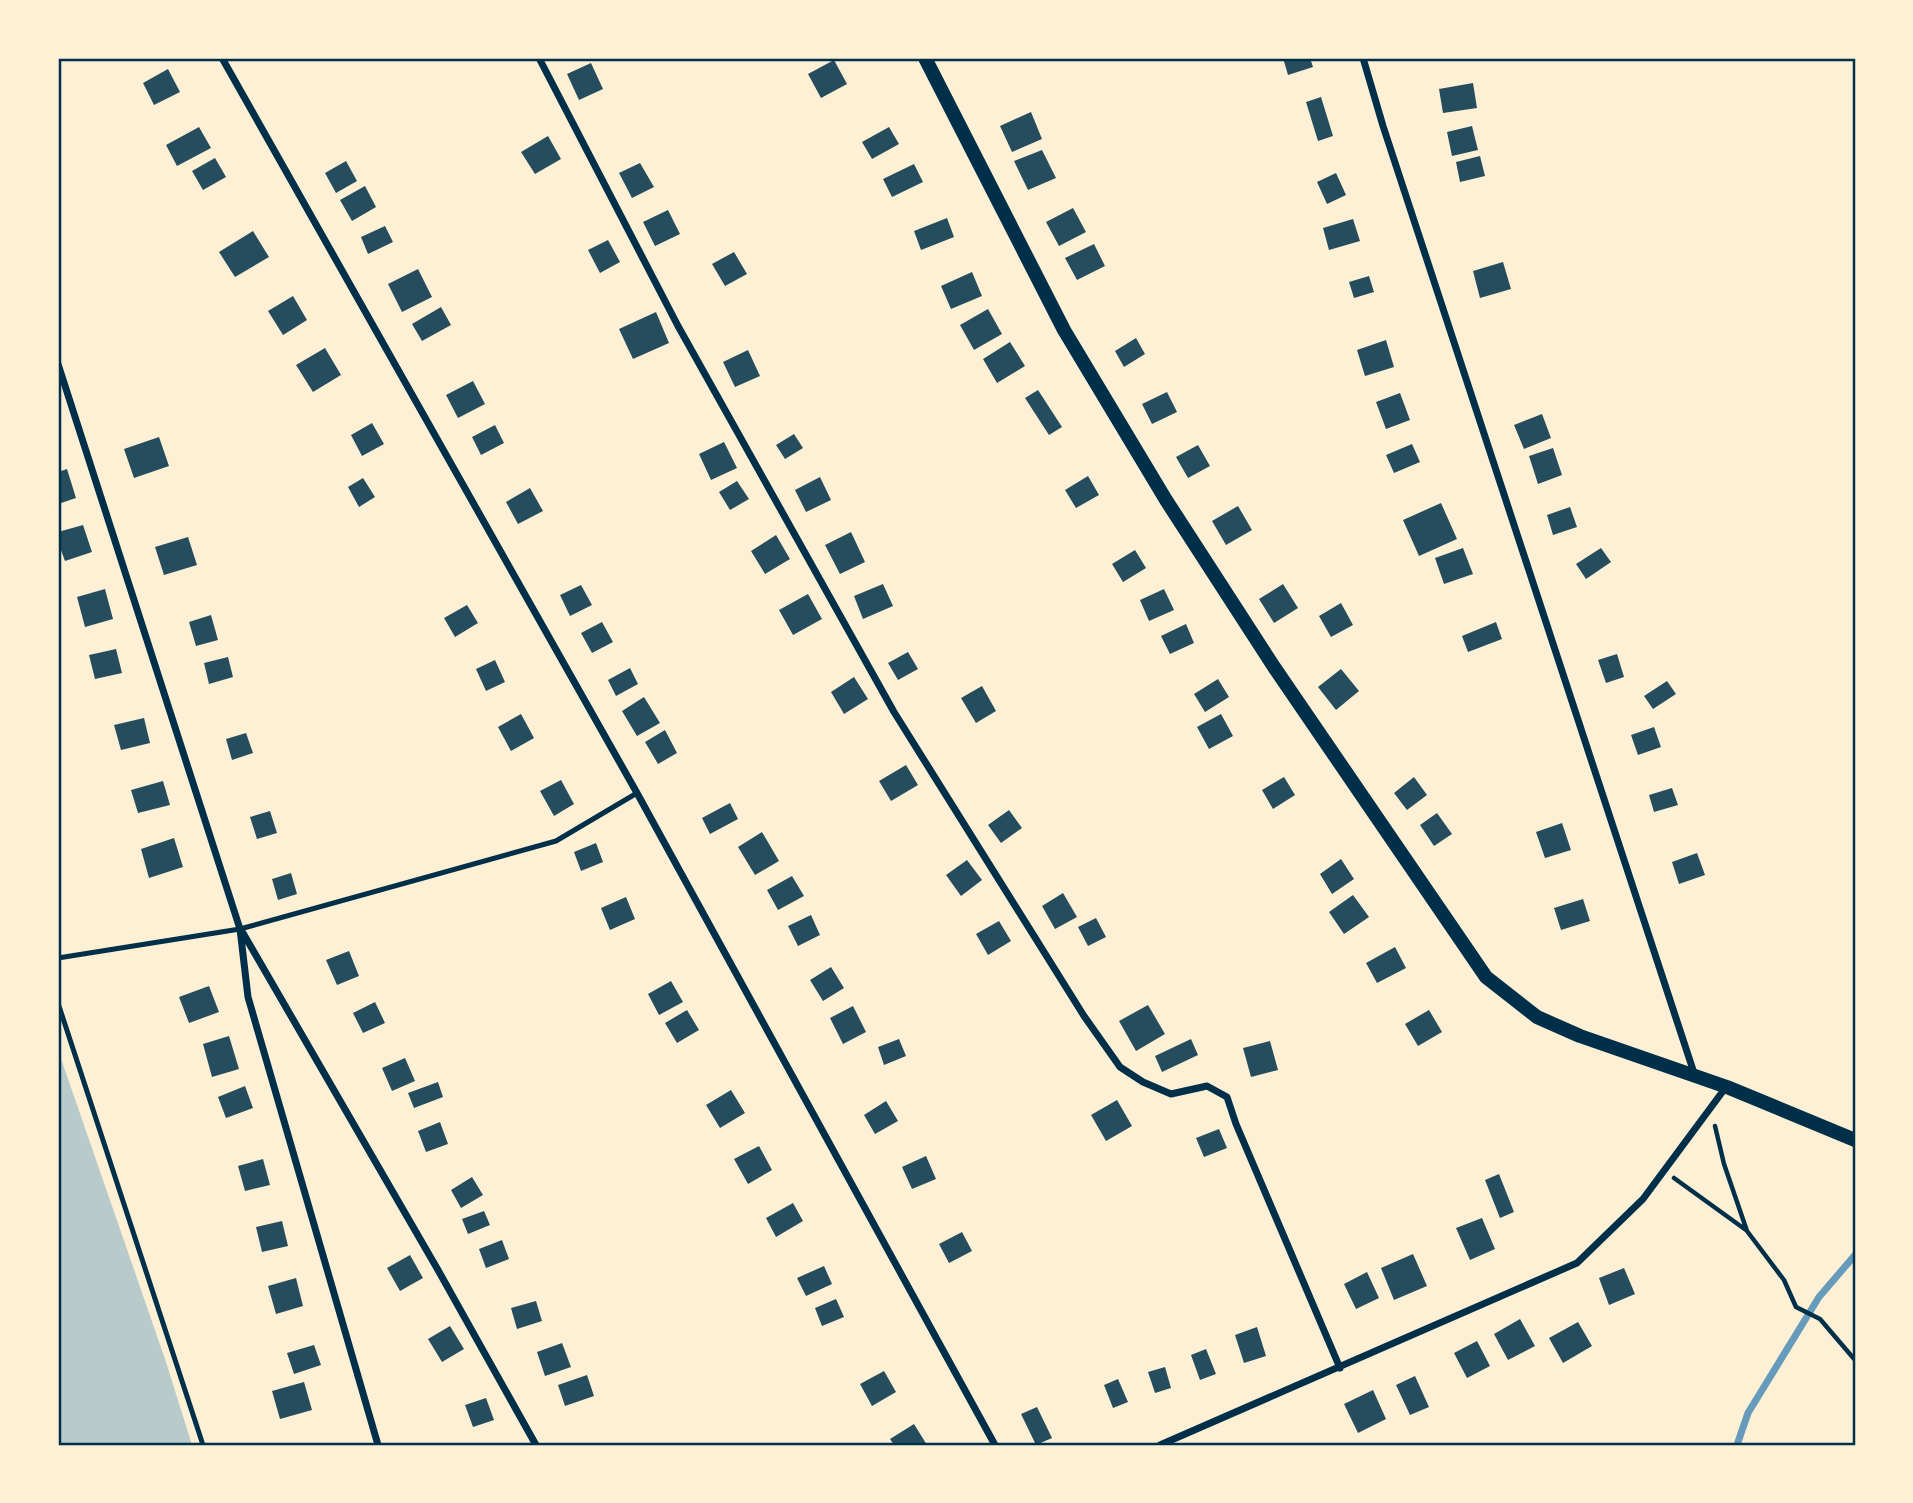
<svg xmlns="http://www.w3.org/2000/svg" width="1913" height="1503" font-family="'Source Sans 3',sans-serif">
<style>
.green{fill:#b9caca}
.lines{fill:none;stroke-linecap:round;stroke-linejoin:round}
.stream{stroke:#669bbc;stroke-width:7}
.building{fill:#264d5e}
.path{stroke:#003049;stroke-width:4.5}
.service{stroke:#003049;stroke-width:5}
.minor{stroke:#003049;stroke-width:7}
.secondary{stroke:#003049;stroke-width:14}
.neatline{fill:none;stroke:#003049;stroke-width:2.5}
</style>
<rect width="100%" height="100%" fill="#fdf0d5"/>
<path class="green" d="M58 1050 166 1362 192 1445H58Z"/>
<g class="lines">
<path class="stream" d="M1737 1445 1748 1413 1819 1297 1855 1255"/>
</g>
<path class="building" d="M1283 58H1310L1313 67 1288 75Z
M834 60 847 84 821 98 808 74Z
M591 63 603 89 579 100 567 74Z
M168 69 180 92 154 105 143 83Z
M1473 83 1477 108 1443 113 1439 89Z
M1321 97 1333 136 1318 141 1306 102Z
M1031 112 1042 139 1012 152 1000 126Z
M1472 126 1478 150 1452 156 1447 132Z
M199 127 211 148 177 166 166 145Z
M889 127 899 144 872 159 862 142Z
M548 136 561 159 535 174 521 152Z
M1042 150 1056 178 1028 190 1014 161Z
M1480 156 1485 176 1460 182 1456 162Z
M215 158 226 177 203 190 192 171Z
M346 161 357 181 336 193 325 173Z
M640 163 654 187 632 198 619 173Z
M914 164 923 182 892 197 883 179Z
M1336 173 1346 195 1327 204 1317 182Z
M365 186 376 207 352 221 340 200Z
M1073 208 1086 232 1059 246 1046 222Z
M668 210 680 234 655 246 643 222Z
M947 218 954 237 921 250 914 231Z
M1353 219 1360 241 1329 250 1323 228Z
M385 226 393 242 368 254 361 237Z
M253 231 269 257 235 277 219 252Z
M608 240 620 262 600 273 588 250Z
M1094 244 1105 266 1077 280 1065 258Z
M734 252 747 274 725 286 712 264Z
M1503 262 1511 289 1480 298 1473 271Z
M418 269 432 297 402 312 388 284Z
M972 272 982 296 951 309 941 286Z
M1369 276 1374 292 1354 298 1349 282Z
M293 296 307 320 283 335 268 311Z
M441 307 451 325 422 341 412 324Z
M988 309 1002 334 974 350 960 325Z
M656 312 669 343 633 359 619 329Z
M1136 338 1145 354 1124 367 1115 351Z
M1386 340 1394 367 1365 376 1357 350Z
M1010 342 1025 366 997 383 983 359Z
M325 348 341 375 313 392 296 365Z
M748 350 760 376 735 387 723 362Z
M473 381 485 404 458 418 446 395Z
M1038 390 1062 427 1049 435 1025 398Z
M1167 392 1177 412 1152 424 1142 404Z
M1400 393 1410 420 1386 429 1376 402Z
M1542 414 1551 438 1524 449 1514 425Z
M372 423 384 444 362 456 351 435Z
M495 425 504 443 481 455 472 437Z
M794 434 803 448 785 459 776 445Z
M159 437 169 466 134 478 124 449Z
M724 442 737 468 711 480 699 454Z
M1412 444 1420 462 1394 473 1386 455Z
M1198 445 1210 466 1188 478 1176 457Z
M1553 448 1562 475 1538 484 1529 456Z
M67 469 76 498 58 504V472Z
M1088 476 1099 495 1076 508 1065 490Z
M820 477 831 500 806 512 795 490Z
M363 478 375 497 359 507 348 487Z
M737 481 749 499 730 510 719 492Z
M530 488 543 511 518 524 506 502Z
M1441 503 1457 539 1419 556 1403 520Z
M1238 506 1252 530 1226 545 1212 521Z
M1570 507 1577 527 1553 535 1547 515Z
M83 525 92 552 65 561 58 542V532Z
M851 532 865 562 840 574 825 545Z
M776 535 790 559 765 574 751 551Z
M188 537 197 565 164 575 155 547Z
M1463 548 1473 574 1444 584 1435 558Z
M1601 548 1611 562 1586 579 1576 564Z
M1135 550 1146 568 1123 582 1112 564Z
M883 584 893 606 863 619 854 596Z
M1283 584 1298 608 1274 623 1259 599Z
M581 585 592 605 570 616 560 595Z
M105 589 113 619 85 627 77 597Z
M1164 589 1174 610 1149 621 1140 600Z
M808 594 822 619 793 635 779 610Z
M1341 603 1353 625 1331 637 1319 616Z
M467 605 478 623 455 637 444 618Z
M211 615 218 640 196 646 189 622Z
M602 622 613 642 592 653 581 633Z
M1496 622 1502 639 1468 652 1462 636Z
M1186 624 1194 643 1170 654 1161 636Z
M116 649 122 673 95 679 89 655Z
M908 652 918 669 898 680 888 663Z
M1617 654 1624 677 1606 683 1598 660Z
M228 657 233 677 209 684 204 663Z
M495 660 505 682 486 691 476 669Z
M630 668 638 684 616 696 608 680Z
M1341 669 1359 691 1336 710 1318 687Z
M854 677 868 699 844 714 831 692Z
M1218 679 1229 697 1205 712 1194 694Z
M1667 681 1676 694 1653 709 1644 696Z
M982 686 996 711 976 723 961 698Z
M644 697 660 723 637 736 622 711Z
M521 714 534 738 511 751 498 727Z
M1221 714 1233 736 1209 749 1197 727Z
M144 718 150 743 121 750 114 725Z
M1654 727 1661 747 1638 755 1631 735Z
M665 730 677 753 658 764 645 742Z
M246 733 253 753 232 760 226 739Z
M906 765 918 785 891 801 879 781Z
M1284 777 1295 795 1273 809 1262 790Z
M1414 777 1427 795 1407 810 1394 793Z
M561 780 574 804 554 816 540 791Z
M163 781 170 805 138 813 131 790Z
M1672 788 1678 805 1654 812 1649 795Z
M730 803 738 819 710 834 702 818Z
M1009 810 1022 828 1001 843 988 825Z
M270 811 277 833 257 839 250 817Z
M1437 813 1452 834 1434 846 1420 825Z
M1562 823 1571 850 1545 858 1536 832Z
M762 832 779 861 755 875 738 847Z
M174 838 183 867 149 878 141 849Z
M596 843 603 862 581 871 574 852Z
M1697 853 1705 875 1679 884 1672 862Z
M1341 859 1354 879 1332 894 1320 874Z
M967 860 982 880 961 896 946 875Z
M291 873 297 894 278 900 272 879Z
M792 876 804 896 778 910 767 890Z
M1063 893 1077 917 1055 929 1042 906Z
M1353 895 1369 917 1344 934 1329 912Z
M626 897 635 919 610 930 601 908Z
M1583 899 1590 921 1561 930 1554 908Z
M811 915 820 935 798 946 788 926Z
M1096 918 1106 937 1088 946 1078 927Z
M999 921 1011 941 988 955 976 934Z
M1395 947 1406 968 1377 983 1366 963Z
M349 951 359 976 337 985 326 960Z
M831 967 844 988 823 1001 810 980Z
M671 981 683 1002 659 1015 648 994Z
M209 986 219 1012 189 1023 179 997Z
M375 1002 385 1023 363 1033 353 1013Z
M1148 1005 1165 1034 1136 1051 1119 1021Z
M853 1006 866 1032 843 1044 830 1018Z
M687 1010 699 1030 677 1043 665 1023Z
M1429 1010 1442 1032 1418 1046 1405 1024Z
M229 1036 239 1069 212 1077 203 1044Z
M899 1039 906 1056 884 1065 878 1047Z
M1191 1039 1198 1055 1162 1072 1155 1056Z
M1270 1041 1278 1070 1251 1077 1243 1048Z
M405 1058 415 1081 392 1091 382 1068Z
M438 1082 443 1097 414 1108 408 1093Z
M245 1086 253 1108 226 1118 218 1097Z
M731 1090 745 1113 720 1128 706 1105Z
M1117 1100 1132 1126 1106 1141 1091 1115Z
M886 1101 898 1121 875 1134 864 1115Z
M440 1122 448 1144 426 1152 418 1131Z
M1219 1129 1227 1148 1204 1157 1196 1138Z
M759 1146 772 1170 748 1184 734 1159Z
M926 1156 936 1179 912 1189 902 1167Z
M263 1159 270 1185 245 1191 238 1166Z
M1499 1174 1514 1212 1500 1218 1485 1180Z
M472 1177 483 1195 461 1208 451 1190Z
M793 1203 803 1221 776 1237 766 1218Z
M484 1211 490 1225 468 1234 462 1219Z
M1482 1218 1495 1249 1470 1260 1456 1228Z
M282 1221 288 1246 262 1252 256 1227Z
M962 1232 972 1251 949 1263 939 1244Z
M502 1240 509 1259 486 1268 479 1249Z
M1413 1254 1427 1286 1394 1300 1381 1268Z
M410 1255 423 1278 400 1291 387 1268Z
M824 1266 832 1284 806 1296 797 1278Z
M1624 1268 1635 1294 1609 1305 1599 1278Z
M1367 1272 1379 1298 1356 1309 1344 1284Z
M296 1278 303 1306 276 1314 268 1286Z
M836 1299 844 1317 822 1326 815 1308Z
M536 1301 542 1321 517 1329 511 1308Z
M1520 1319 1535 1346 1508 1360 1494 1334Z
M1578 1322 1592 1346 1563 1363 1549 1338Z
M450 1326 464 1349 442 1362 428 1339Z
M1257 1327 1266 1356 1244 1363 1235 1335Z
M1477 1341 1490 1366 1467 1378 1454 1353Z
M562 1343 571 1367 545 1376 537 1352Z
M314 1345 321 1365 294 1374 287 1353Z
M1206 1349 1216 1374 1200 1380 1191 1355Z
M1165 1367 1171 1388 1155 1393 1148 1372Z
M884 1371 896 1392 872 1406 860 1384Z
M587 1375 594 1396 565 1406 558 1385Z
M1415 1376 1429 1407 1410 1415 1396 1385Z
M1118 1379 1128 1402 1113 1408 1104 1385Z
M304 1382 312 1410 280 1419 272 1391Z
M1373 1390 1386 1419 1358 1433 1344 1404Z
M486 1398 494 1420 473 1427 465 1405Z
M1037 1407 1052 1438 1036 1445 1021 1414Z
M914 1424 927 1445H894L890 1439Z"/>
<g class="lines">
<path class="path" d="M1715 1126 1724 1164 1747 1231 1784 1280 1796 1307 1820 1319 1855 1360
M1674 1178 1746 1230"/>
<path class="service" d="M58 958 240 929 556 841 637 793
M58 1003 203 1445"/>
<path class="minor" d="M222 58 637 793 995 1445
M539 58 678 326 894 712 1084 1016 1120 1067 1143 1082 1171 1094 1207 1086 1227 1097 1236 1124 1340 1368
M1363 58 1383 126 1695 1076
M58 364 240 929 248 997 378 1445
M243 933 438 1270 536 1445
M1160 1445 1577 1263 1643 1199 1726 1087"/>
<path class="secondary" d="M925 58 1064 330 1166 500 1274 667 1486 977 1537 1017 1580 1036 1727 1087 1855 1140"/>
</g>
<rect width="1913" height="1503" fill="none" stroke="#fdf0d5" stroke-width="119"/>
<rect x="60" y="60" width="1794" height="1384" class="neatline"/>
</svg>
